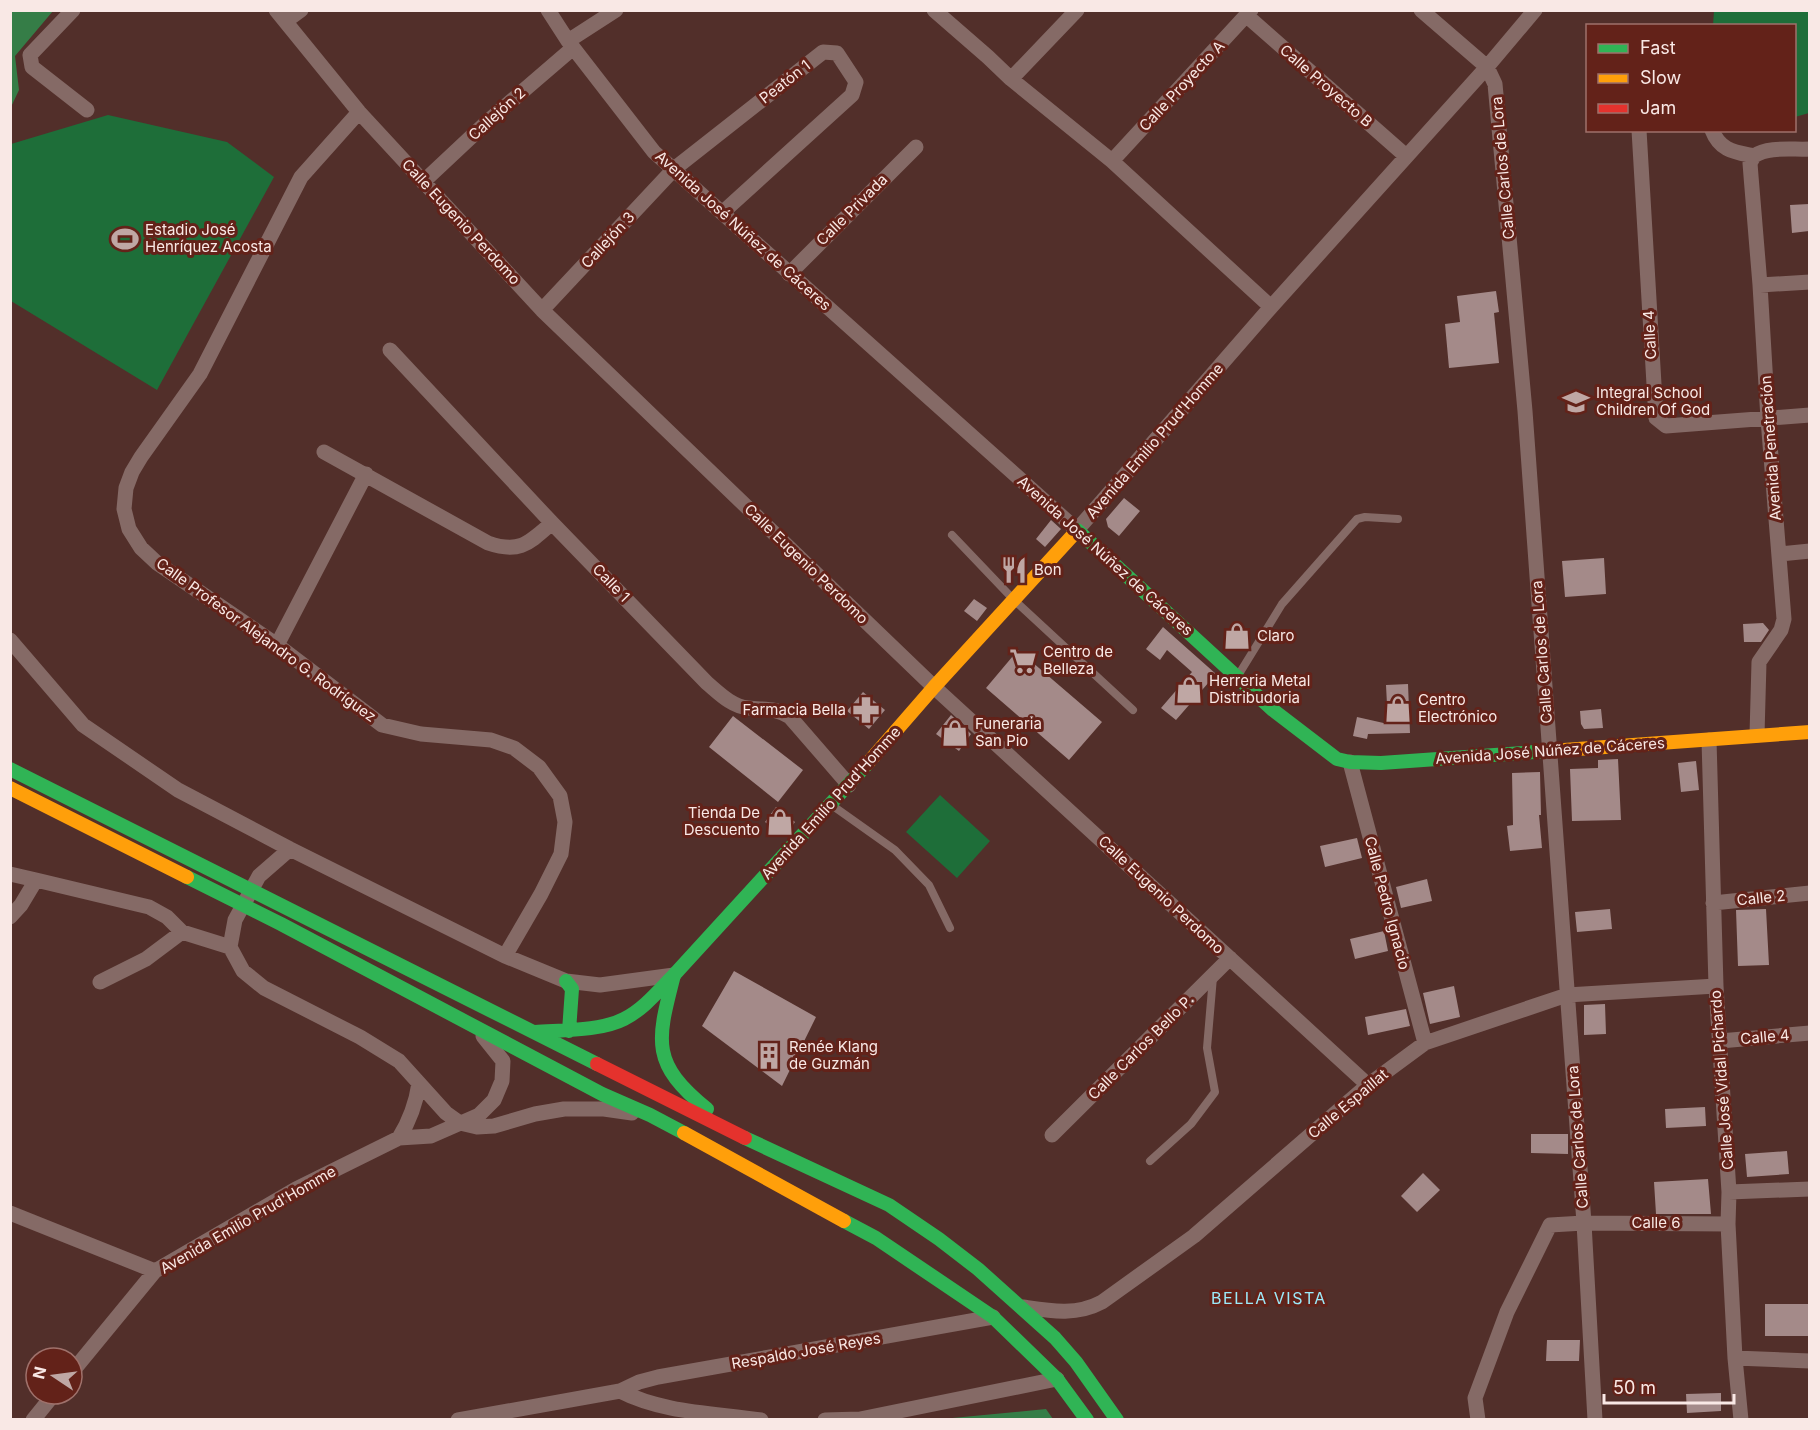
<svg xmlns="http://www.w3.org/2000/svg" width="1820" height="1430" font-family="Inter,sans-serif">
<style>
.green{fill:#1e6e39}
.forest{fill:#357d47}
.building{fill:#a48a89}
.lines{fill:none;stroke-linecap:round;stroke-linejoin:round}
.lane{stroke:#856a66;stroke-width:8}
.street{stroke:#856a66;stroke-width:15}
.fast{stroke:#30b455;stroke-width:14}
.slow{stroke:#ff9f0a;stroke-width:14}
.jam{stroke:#e5322d;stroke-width:14}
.labels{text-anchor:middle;stroke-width:6;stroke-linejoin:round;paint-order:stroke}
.street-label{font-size:15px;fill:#f9e8e5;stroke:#632219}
.poi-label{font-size:15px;fill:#f9e8e5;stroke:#632219;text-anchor:start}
.neighbourhood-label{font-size:16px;letter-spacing:1.5px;fill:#9beaf9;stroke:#632219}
</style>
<rect width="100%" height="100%" fill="#522f2a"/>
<path class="green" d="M1714 11H1809V113L1795 117 1794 26 1713 25Z
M108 115 227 142 274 177 157 390 11 301V144Z
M940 795 990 841 957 878 906 832Z"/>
<path class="forest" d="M11 10 53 11 15 56 19 90 11 107Z
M1046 1409 1053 1419H942Z"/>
<path class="building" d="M1809 204V231L1792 233 1790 205Z
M1496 291 1499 312 1494 313 1499 363 1449 368 1445 324 1460 322 1457 296Z
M1124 498 1140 511 1119 536 1108 527 1106 519Z
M1051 520 1061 529 1045 547 1036 539Z
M1604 558 1606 594 1565 597 1562 561Z
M974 599 987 608 977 621 964 611Z
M1763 623 1769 630 1761 642H1744L1743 624Z
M1235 624 1248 633 1238 648 1225 638Z
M1163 627 1216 674 1176 720 1161 708 1192 672 1167 650 1160 660 1146 649Z
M1018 650 1102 722 1069 760 986 688Z
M1408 684 1410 733 1368 734 1367 739 1353 736 1357 717 1388 724 1386 685Z
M863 692 885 710 869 729 847 711Z
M1601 709 1603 728 1584 729 1581 724 1580 711Z
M951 715 971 734 959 751 936 734Z
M733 716 803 770 778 802 709 747Z
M1618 759 1621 820 1572 821 1570 769 1598 768V760Z
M1696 761 1699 790 1681 792 1678 763Z
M1540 772 1541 815H1539L1542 848 1510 851 1507 826 1513 825 1512 773Z
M776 807 795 822 785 836 765 822Z
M1357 838 1362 858 1325 867 1320 846Z
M1427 879 1432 901 1401 908 1396 887Z
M1610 909 1612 929 1577 932 1575 912Z
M1766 909 1769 965 1738 966 1736 910Z
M1384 931 1388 951 1355 959 1350 939Z
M734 971 816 1017 782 1086 702 1026Z
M1454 986 1460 1017 1430 1024 1423 993Z
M1605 1004 1606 1034 1584 1035V1005Z
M1406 1009 1410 1026 1368 1035 1365 1017Z
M1705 1107 1706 1126 1666 1128 1665 1109Z
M1531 1134H1568V1154L1531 1153Z
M1787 1151 1789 1174 1747 1177 1745 1154Z
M1423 1173 1440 1190 1417 1212 1401 1196Z
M1708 1179 1711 1214H1656L1654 1182Z
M1765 1304H1809V1336H1765Z
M1547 1340H1580L1579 1361H1546Z
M1721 1393V1411L1687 1413 1686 1394Z"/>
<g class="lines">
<path class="lane" d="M952 535 1014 600 1133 710
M1239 674 1282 604 1357 519 1365 517 1398 519
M833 806 895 850 929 885 950 928
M1150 1161 1191 1124 1215 1092 1207 1048 1213 977"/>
<path class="street" d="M73 10 30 55 32 67 87 110
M276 10 359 112 542 310 934 687 1368 1085
M548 10 568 41 654 152 1077 530 1271 307 1487 67 1535 10
M934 10 988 57 1011 79 1112 161 1271 307
M1421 10 1487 67 1495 84 1525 411 1584 1223 1595 1420
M1247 16 1406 156
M286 21 301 10
M568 41 616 10
M1011 79 1077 10
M359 112 301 177 200 374 141 457 132 472 126 488 124 509 129 529 141 548 157 563 277 645 382 725 421 734 491 740 514 748 539 767 560 796 565 822 561 854 541 894 505 956
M1639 130 1656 418 1666 426 1810 415
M1712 130C1720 151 1735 152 1754 156
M1754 156 1750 163 1751 176 1760 285 1768 419 1784 619 1781 630 1759 662 1757 735
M1754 156C1768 146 1793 150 1810 149
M1112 161 1251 10
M423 182 487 122 573 48
M789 274 916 147
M1760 285 1810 282
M542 310 674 169 823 52 837 53 856 82 852 95 722 213
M390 350 552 523 707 683C719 693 731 706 748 708 766 710 774 707 790 717L849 785
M324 452 488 543C520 554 529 543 552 523
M1780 554 1810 551
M10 640 83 725 178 790 290 849 505 956 566 981 600 985 674 975
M277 645 366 474
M1709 740 1716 986 1729 1192 1728 1224 1735 1358 1741 1420
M1350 762 1425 1043
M290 849 259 876 235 920 230 947 243 971 264 988 360 1037 399 1061 446 1113 460 1123 477 1127 494 1126 535 1114 564 1109H604L632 1113
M10 874 36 880
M1713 903 1810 893
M10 917 21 905 36 880 149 907 167 917 182 932
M100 982 146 959 182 932 230 947
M1720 1041 1810 1033
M1052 1135 1230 958
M399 1138C410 1120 416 1104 419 1083
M1729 1192 1810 1189
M10 1213 155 1271
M1023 1307C1050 1311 1076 1316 1102 1302L1194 1236 1368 1085 1425 1043 1567 995 1716 986
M1735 1358 1810 1361
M72 1372 155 1271 296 1189 399 1138 431 1136 479 1115 494 1100 502 1081 503 1061 483 1036
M620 1391 639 1382 658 1377 993 1317
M33 1420 54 1394
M458 1420 620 1391C663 1413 714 1413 761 1420
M825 1420 860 1419 1057 1379
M1478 1420 1475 1398 1507 1312 1550 1225 1584 1223 1728 1224"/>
<path class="fast" d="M1073 535 1077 530 1273 710 1337 759 1350 762 1381 763 1564 750
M10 769 597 1064
M187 877 281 924 602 1094 650 1115 684 1133
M674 975C657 1041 650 1063 707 1109
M566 981 572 989 569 1031
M535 1032C561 1030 601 1031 624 1019 644 1009 659 990 674 975L867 764
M745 1138 889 1205 939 1239 978 1269 1055 1338 1076 1362 1117 1420
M844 1221 876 1238 993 1317 1057 1379 1087 1420"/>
<path class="slow" d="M1564 750 1810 732
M867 764 934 687 1073 535
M10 788 187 877
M684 1133 844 1221"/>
<path class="jam" d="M597 1064 745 1138"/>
</g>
<defs>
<symbol id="stadium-bare" viewBox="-9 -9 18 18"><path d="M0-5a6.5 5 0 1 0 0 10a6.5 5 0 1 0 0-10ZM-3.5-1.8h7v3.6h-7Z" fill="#bfa7a4" stroke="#632219" stroke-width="2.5" paint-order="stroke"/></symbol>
<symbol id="school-bare" viewBox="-9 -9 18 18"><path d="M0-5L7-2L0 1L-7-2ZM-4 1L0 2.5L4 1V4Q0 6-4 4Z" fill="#bfa7a4" stroke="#632219" stroke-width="2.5" paint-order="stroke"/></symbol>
<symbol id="restaurant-bare" viewBox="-9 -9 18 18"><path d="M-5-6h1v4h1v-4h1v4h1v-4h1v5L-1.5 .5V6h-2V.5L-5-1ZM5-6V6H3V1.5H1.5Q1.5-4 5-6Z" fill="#bfa7a4" stroke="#632219" stroke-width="2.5" paint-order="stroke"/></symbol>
<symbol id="shop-bare" viewBox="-9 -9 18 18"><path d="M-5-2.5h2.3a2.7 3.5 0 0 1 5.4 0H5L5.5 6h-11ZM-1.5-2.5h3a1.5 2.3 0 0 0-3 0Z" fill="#bfa7a4" stroke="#632219" stroke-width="2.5" paint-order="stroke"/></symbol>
<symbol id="supermarket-bare" viewBox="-9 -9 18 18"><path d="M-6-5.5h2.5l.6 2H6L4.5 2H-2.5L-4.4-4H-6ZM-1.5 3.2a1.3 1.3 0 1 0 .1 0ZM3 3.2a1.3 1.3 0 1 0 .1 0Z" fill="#bfa7a4" stroke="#632219" stroke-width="2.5" paint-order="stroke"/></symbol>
<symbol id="pharmacy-bare" viewBox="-9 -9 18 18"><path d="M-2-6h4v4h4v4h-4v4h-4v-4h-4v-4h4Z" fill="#bfa7a4" stroke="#632219" stroke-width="2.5" paint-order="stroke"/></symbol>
<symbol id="building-bare" viewBox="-9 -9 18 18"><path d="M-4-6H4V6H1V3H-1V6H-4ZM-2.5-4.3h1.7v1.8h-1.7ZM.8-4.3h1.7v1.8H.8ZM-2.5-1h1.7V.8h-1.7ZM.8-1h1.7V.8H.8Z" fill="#bfa7a4" stroke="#632219" stroke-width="2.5" paint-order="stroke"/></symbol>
</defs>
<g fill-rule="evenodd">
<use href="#stadium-bare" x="106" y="220" width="38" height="38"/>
<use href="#school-bare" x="1557" y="383" width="38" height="38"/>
<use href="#restaurant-bare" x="995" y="551" width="38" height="38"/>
<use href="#shop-bare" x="1218" y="617" width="38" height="38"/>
<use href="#supermarket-bare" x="1004" y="642" width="38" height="38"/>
<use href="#shop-bare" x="1170" y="671" width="38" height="38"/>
<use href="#shop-bare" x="1379" y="690" width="38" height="38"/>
<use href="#pharmacy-bare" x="847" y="691" width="38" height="38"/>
<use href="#shop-bare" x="936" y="714" width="38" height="38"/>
<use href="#shop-bare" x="761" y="803" width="38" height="38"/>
<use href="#building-bare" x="750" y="1037" width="38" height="38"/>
</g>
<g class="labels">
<g class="street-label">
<text transform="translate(785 82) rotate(-38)" y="5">Peatón 1</text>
<text transform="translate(1182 86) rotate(-47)" y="5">Calle Proyecto A</text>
<text transform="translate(1326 86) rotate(41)" y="5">Calle Proyecto B</text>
<text transform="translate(497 114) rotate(-42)" y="5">Callejón 2</text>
<text transform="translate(1503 168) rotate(-95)" y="5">Calle Carlos de Lora</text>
<text transform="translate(852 210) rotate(-45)" y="5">Calle Privada</text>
<text transform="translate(461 222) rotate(47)" y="5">Calle Eugenio Perdomo</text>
<text transform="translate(743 231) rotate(42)" y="5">Avenida José Núñez de Cáceres</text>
<text transform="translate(608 240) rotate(-47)" y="5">Callejón 3</text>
<text transform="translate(1650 335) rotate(-93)" y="5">Calle 4</text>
<text transform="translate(1155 441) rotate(-49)" y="5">Avenida Emilio Prud'Homme</text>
<text transform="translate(1771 448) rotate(-94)" y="5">Avenida Penetración</text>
<text transform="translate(1105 556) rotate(42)" y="5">Avenida José Núñez de Cáceres</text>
<text transform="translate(806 564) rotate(44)" y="5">Calle Eugenio Perdomo</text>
<text transform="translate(611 583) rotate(46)" y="5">Calle 1</text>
<text transform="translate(266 640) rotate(36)" y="5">Calle Profesor Alejandro G. Rodríguez</text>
<text transform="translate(1542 652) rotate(-94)" y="5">Calle Carlos de Lora</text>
<text transform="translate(1550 751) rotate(-4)" y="5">Avenida José Núñez de Cáceres</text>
<text transform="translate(831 803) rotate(-48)" y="5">Avenida Emilio Prud'Homme</text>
<text transform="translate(1161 895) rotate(43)" y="5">Calle Eugenio Perdomo</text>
<text transform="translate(1761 898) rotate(-6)" y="5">Calle 2</text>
<text transform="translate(1387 903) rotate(75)" y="5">Calle Pedro Ignacio</text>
<text transform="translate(1765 1037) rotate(-5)" y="5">Calle 4</text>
<text transform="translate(1141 1047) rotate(-45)" y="5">Calle Carlos Bello P.</text>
<text transform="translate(1722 1080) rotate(-94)" y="5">Calle José Vidal Pichardo</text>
<text transform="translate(1348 1104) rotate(-40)" y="5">Calle Espaillat</text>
<text transform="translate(1578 1137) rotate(-94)" y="5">Calle Carlos de Lora</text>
<text transform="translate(248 1220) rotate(-30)" y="5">Avenida Emilio Prud'Homme</text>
<text x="1656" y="1228">Calle 6</text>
<text transform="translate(806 1351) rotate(-10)" y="5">Respaldo José Reyes</text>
</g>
<g class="poi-label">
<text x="145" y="235">Estadio José<tspan x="145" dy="17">Henríquez Acosta</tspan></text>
<text x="1596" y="398">Integral School<tspan x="1596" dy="17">Children Of God</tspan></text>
<text x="1034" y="575">Bon</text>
<text x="1257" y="641">Claro</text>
<text x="1043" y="657">Centro de<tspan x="1043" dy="17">Belleza</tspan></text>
<text x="1209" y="686">Herreria Metal<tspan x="1209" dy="17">Distribudoria</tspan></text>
<text x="1418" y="705">Centro<tspan x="1418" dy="17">Electrónico</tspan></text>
<text x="846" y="715" text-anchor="end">Farmacia Bella</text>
<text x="975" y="729">Funeraria<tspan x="975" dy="17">San Pio</tspan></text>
<text x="760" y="818" text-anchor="end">Tienda De<tspan x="760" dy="17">Descuento</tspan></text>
<text x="789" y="1052">Renée Klang<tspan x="789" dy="17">de Guzmán</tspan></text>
</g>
<g class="neighbourhood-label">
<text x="1269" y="1304">BELLA VISTA</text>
</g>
</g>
<rect width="1820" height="1430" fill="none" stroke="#f9e8e5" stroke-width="24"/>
<rect x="1586" y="24" width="210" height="108" fill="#632219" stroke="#9f716b" stroke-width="1.5"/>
<rect x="1598" y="44" width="30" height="9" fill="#30b455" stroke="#9f716b" stroke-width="1.5"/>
<text x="1640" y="54" font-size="18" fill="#f9e8e5">Fast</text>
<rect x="1598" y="74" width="30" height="9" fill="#ff9f0a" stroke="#9f716b" stroke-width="1.5"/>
<text x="1640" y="84" font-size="18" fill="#f9e8e5">Slow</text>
<rect x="1598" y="104" width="30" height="9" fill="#e5322d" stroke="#9f716b" stroke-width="1.5"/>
<text x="1640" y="114" font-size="18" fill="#f9e8e5">Jam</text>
<g transform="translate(54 1376) rotate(283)"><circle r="28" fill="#632219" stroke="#9f716b" stroke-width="1.5"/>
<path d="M0-4.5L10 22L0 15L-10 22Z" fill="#bfa7a4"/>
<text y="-9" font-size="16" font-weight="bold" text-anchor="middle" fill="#f9e8e5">N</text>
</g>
<path d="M1604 1394v9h130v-9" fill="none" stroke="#f9e8e5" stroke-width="3"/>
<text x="1613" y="1394" font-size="18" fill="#f9e8e5" stroke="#632219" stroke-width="4.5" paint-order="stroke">50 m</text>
</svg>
